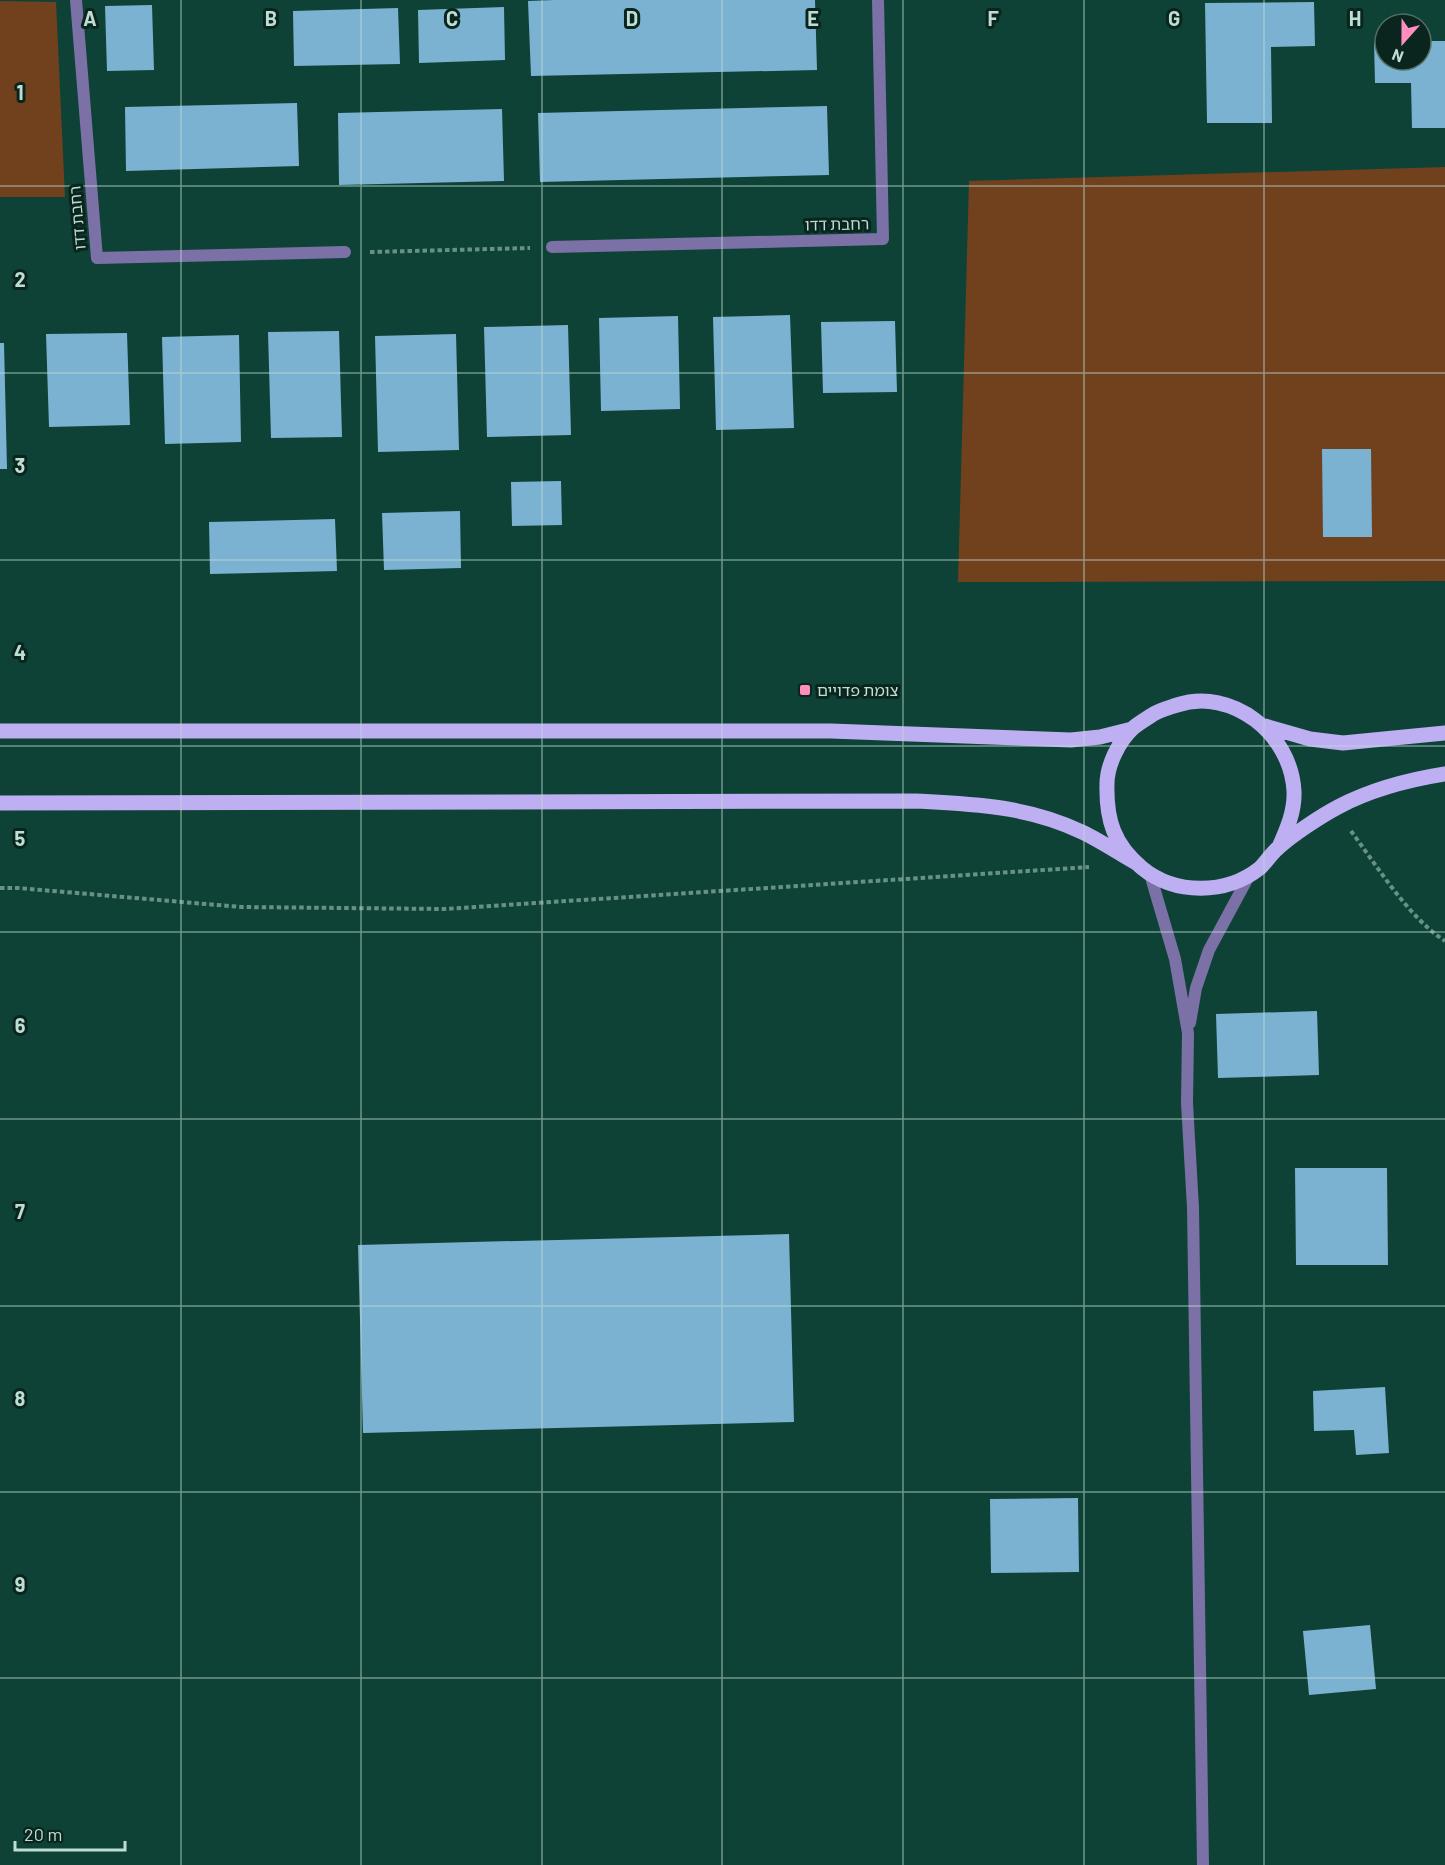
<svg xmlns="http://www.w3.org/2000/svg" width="1445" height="1865" font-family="Barlow,'Noto Sans Hebrew',sans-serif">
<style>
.green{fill:#71401d}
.building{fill:#7cb2d1}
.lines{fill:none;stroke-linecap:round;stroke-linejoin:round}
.path{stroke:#689186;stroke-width:4;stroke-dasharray:4.5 3;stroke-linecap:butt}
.street{stroke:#7c71a6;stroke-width:12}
.primary{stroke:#bdaff1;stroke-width:15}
.grid{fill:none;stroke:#beddd3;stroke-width:1.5;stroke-opacity:0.55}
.poi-dot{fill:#fd8ebe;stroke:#0a251e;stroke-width:2}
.labels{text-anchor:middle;stroke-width:6;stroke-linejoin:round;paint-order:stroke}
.street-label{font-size:16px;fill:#beddd3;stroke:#0a251e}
.poi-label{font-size:16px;fill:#beddd3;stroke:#0a251e;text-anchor:start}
.grid-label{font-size:20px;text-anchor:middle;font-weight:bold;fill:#beddd3;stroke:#0a251e;stroke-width:6;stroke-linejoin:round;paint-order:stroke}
</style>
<rect width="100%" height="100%" fill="#0e4236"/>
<path class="green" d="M0 1 56 2 65 197H0Z
M1445 167V581L958 582 969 181Z"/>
<path class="building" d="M554 0H815L817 70 531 76 528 1Z
M1314 2 1315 46 1271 47 1272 123H1207L1205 3Z
M152 5 154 70 107 71 105 6Z
M504 7 505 60 419 63 418 10Z
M398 8 400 64 294 66 293 11Z
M1421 41H1445V128H1412L1411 83H1375L1374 42H1385V60H1421Z
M297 103 299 166 126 171 125 107Z
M827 106 829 175 540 182 538 113Z
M502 109 504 181 339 185 338 113Z
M790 315 794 428 716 430 713 317Z
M678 316 680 409 601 411 599 318Z
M895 321 897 392 823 393 821 322Z
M568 325 571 435 487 437 484 327Z
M339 331 342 437 271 438 268 332Z
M127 333 130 425 49 427 46 334Z
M456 334 459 450 378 452 375 336Z
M239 335 241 442 165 444 162 337Z
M0 343H4L7 469H0Z
M1322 449H1371L1372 537H1323Z
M561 481 562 525 512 526 511 482Z
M460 511 461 568 384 570 382 513Z
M335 519 337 571 210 574 209 522Z
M1317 1011 1319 1075 1218 1078 1216 1014Z
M1295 1168H1387L1388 1265H1296Z
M789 1234 794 1422 363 1433 358 1245Z
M1385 1387 1389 1453 1356 1455 1354 1430 1314 1431 1313 1391Z
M1078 1498 1079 1572 991 1573 990 1499Z
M1370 1625 1376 1689 1309 1695 1303 1631Z"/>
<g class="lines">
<path class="path" d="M370 252 530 248
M1351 831C1377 866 1409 918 1445 941
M0 888H18L241 907 444 909 1089 867"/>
<path class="street" d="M76 0 97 258 345 252
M552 247 883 239 878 0
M1150 874 1175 959 1188 1033 1187 1103 1193 1208 1203 1865
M1190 1023 1196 988 1209 950 1250 874"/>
<path class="primary" d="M1265 726 1310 739 1343 743 1445 733
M0 731H831L1071 740 1100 737 1132 729
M0 803 916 801C974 804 1028 806 1082 832 1101 841 1120 854 1138 864
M1279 847C1287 829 1295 811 1294 791 1291 734 1232 687 1177 705 1168 708 1159 710 1152 715 1146 719 1139 723 1133 728 1119 741 1107 765 1107 784 1106 820 1114 845 1142 868 1175 895 1226 895 1260 868 1266 862 1271 854 1278 848 1292 835 1321 816 1338 807 1372 789 1407 780 1445 774"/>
</g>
<path class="grid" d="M181 0V1865M361 0V1865M542 0V1865M722 0V1865M903 0V1865M1084 0V1865M1264 0V1865M0 186H1445M0 373H1445M0 560H1445M0 746H1445M0 932H1445M0 1119H1445M0 1306H1445M0 1492H1445M0 1678H1445"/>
<rect class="poi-dot" x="799" y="684" width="12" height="12" rx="3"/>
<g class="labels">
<g class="street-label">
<text transform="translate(77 218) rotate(-95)" y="6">רחבת דדו</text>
<text transform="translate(837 224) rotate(-1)" y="6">רחבת דדו</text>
</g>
<g class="poi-label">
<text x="817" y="696">צומת פדויים</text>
</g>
</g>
<g class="grid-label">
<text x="90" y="26">A</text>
<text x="271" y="26">B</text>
<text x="452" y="26">C</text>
<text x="632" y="26">D</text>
<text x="813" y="26">E</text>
<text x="993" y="26">F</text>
<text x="1174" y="26">G</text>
<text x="1355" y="26">H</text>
<text x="20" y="100">1</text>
<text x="20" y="287">2</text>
<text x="20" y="473">3</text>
<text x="20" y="660">4</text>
<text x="20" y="846">5</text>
<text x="20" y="1033">6</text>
<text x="20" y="1219">7</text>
<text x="20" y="1406">8</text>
<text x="20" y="1592">9</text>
</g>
<g transform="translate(1403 42) rotate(201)"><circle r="28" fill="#0a251e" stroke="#526f66" stroke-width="1.5"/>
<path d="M0-4.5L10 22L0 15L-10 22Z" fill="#fd8ebe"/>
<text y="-9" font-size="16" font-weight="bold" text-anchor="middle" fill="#beddd3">N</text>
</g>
<path d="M15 1841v9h110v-9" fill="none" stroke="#beddd3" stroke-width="3"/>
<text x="24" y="1841" font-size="18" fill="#beddd3" stroke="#0a251e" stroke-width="4.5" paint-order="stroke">20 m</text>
</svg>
